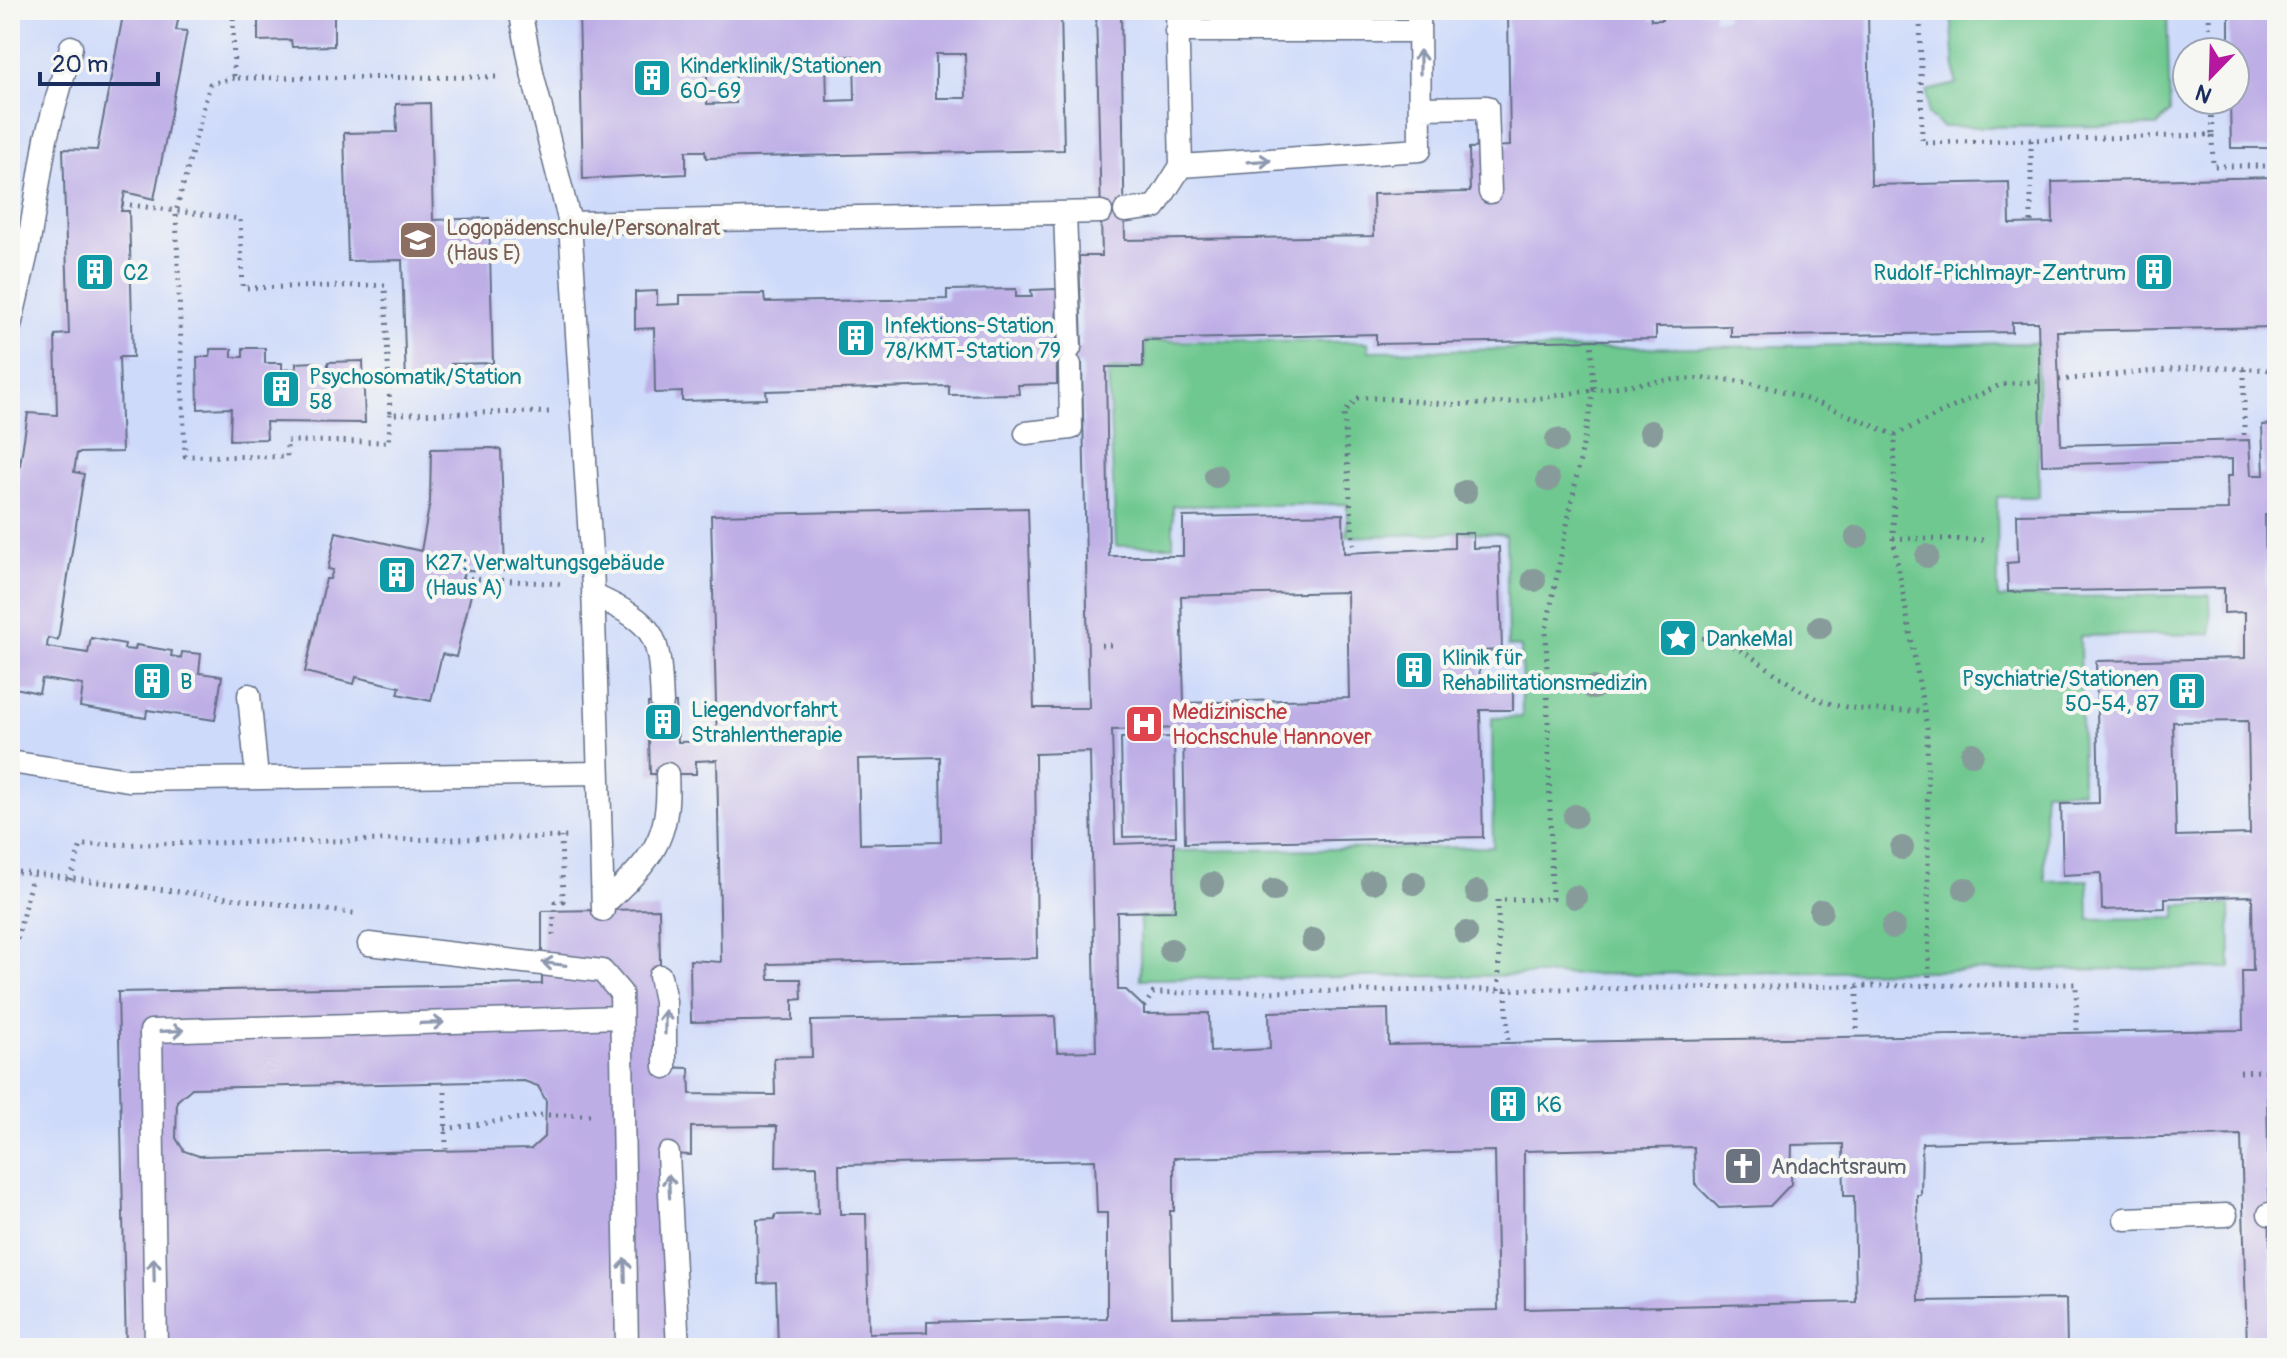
<svg xmlns="http://www.w3.org/2000/svg" width="2287" height="1358" font-family="Pangolin,sans-serif">
<style>
.built{fill:#cedafa;fill-rule:evenodd}
.green{fill:#6ec88f;stroke:#447c76;stroke-width:2}
.building{fill:#beaee6;fill-rule:evenodd}
.lines{fill:none;stroke-linecap:round;stroke-linejoin:round}
.service-casing{stroke:#647087;stroke-width:25}
.path{stroke:#647087;stroke-width:5;stroke-dasharray:2 6;stroke-linecap:butt}
.service{stroke:#fff;stroke-width:22}
.tram{stroke:#1b2f5e;stroke-width:2}
.tree{fill:#879c9a}
.oneway{stroke:#8d97ae}
.labels{text-anchor:middle;stroke-width:8;stroke-linejoin:round;paint-order:stroke}
.culture-label{font-size:22px;fill:#0d838f;stroke:#f6f6f2;text-anchor:start}
.education-label{font-size:22px;fill:#785e54;stroke:#f6f6f2;text-anchor:start}
.health-label{font-size:22px;fill:#be3a42;stroke:#f6f6f2;text-anchor:start}
.worship-label{font-size:22px;fill:#5b616d;stroke:#f6f6f2;text-anchor:start}
</style>
<rect width="100%" height="100%" fill="#f6f6f2"/>
<filter id="ink" filterUnits="userSpaceOnUse"><feTurbulence type="fractalNoise" baseFrequency=".0125" numOctaves="2"/><feDisplacementMap in="SourceGraphic" scale="16" xChannelSelector="R" yChannelSelector="G"/><feConvolveMatrix kernelMatrix="1 2 1 2 8 2 1 2 1" color-interpolation-filters="sRGB"/></filter>
<filter id="wash" filterUnits="userSpaceOnUse"><feTurbulence type="fractalNoise" baseFrequency=".006" numOctaves="4" result="noise"/><feDisplacementMap in="SourceGraphic" scale="32" xChannelSelector="R" yChannelSelector="G"/><feGaussianBlur stdDeviation="1.8" result="paint"/><feColorMatrix in="noise" values="0 0 0 0 0 0 0 0 0 0 0 0 0 0 0 0 0 1.4 0 .05"/><feComposite in="paint" operator="in"/></filter>
<g filter="url(#wash)">
<rect width="100%" height="100%" fill="#ede9d2"/>
<path class="built" d="M26 10H2277V1348H10V57ZM2187 52H2235V100H2187Z"/>
<path class="green" d="M1951 10H2167L2170 112 2157 126 1942 127 1928 115 1927 91 1956 84Z
M1145 341 1368 342 1369 351 2037 343 2039 497H1997L1998 598 2210 595 2211 634 2080 636 2082 791H2044L2045 881 2088 880 2089 919 2176 918V905H2230L2231 968 1140 979V917L1175 916 1174 851 1493 847 1492 718 1522 717 1521 647 1508 646 1506 535 1473 532 1347 537V504L1173 506V546H1116L1108 370 1145 368Z"/>
<g id="blocks">
<path class="building" d="M124 10H180L176 30 187 31 154 199 125 192 121 211H129L133 357H119L122 452 77 453 74 472 84 474 58 640 48 638 47 647 88 653 91 638 125 644 124 649 135 650 136 645 172 651 171 656 181 658 182 652 201 654 199 673 222 676 215 720 147 710 146 718 80 707 83 685 42 679 39 693 10 687V530L28 413 57 415 55 335 69 334 63 149 97 150Z
M258 10H334V46L292 47 291 40 258 41Z
M579 10H1061L1064 150 706 158 705 151H686V174L583 179ZM936 54H965L966 98H936ZM854 56 855 100 827 101 826 57ZM707 58H736V103L707 104Z
M1096 10H1121L1125 240 1374 236 1373 194 1470 192 1469 148 1510 146 1508 13 1650 11 1651 20H1662V10H1714V19H1726V10H1868L1871 185 2009 182 2010 224 2053 223 2052 182 2277 177V327L2057 331 2061 445 2249 440 2251 475H2264L2262 425 2277 424V515H2265L2266 585 2277 583V836H2274L2273 891H2277V1097H2267L2272 1348H2247L2241 1135 1922 1143 1921 1195H1917L1919 1301 2066 1299 2067 1348H778L776 1282 758 1283 757 1220 775 1219V1215L818 1214 817 1166 776 1167 777 1126 691 1127V1155L668 1154 666 1348H126L118 992 542 984V911L659 909 662 1067 689 1068 690 1094 775 1095 774 1058 812 1057 811 1021 1055 1016 1057 1052 1096 1051 1090 752 1035 754 1037 958 768 964 769 979H801L802 999 793 1000V1020L691 1022 690 960 721 962 717 760 696 761V774H650L648 703H676L678 742 717 741 711 515 1028 508 1034 708H1089L1082 364 1057 365V384L1018 385 1019 394 949 395V386L766 391 767 399 682 401V392L655 393 654 328 635 329V292L657 291V305L680 304V295L764 294 765 302 947 299V290L1016 289V297H1032L1031 290 1057 289 1056 348 1082 347 1079 256H1102ZM2012 322H2038L2042 465 2232 459V476H2227L2228 510 2017 514 2018 562 2007 563 2008 592 2224 588V613L2245 612V658L2096 661 2099 803 2061 804 2063 875 2101 873 2102 910 2165 908V898L2252 896 2253 971H2242L2243 1030 1389 1045 1388 1009 1269 1012 1270 1049 1210 1052 1209 1013 1144 1014V1007L1126 990H1118L1117 912 1175 911 1174 842 1115 844 1112 730 1183 728 1185 843 1483 837 1480 710H1513V689H1480L1479 651 1502 650 1499 547 1473 548V533H1454V548L1344 553 1343 514 1183 517V556H1109L1106 367H1143V340L1376 334V344L1656 339V327L1731 326V337L2012 332ZM1347 592 1349 698 1184 703 1181 596ZM2248 721 2250 834 2176 836 2173 722ZM940 757 941 842 860 844 858 759ZM524 1081 538 1086 546 1101 545 1136 531 1149 199 1156 184 1151 176 1138 177 1101 192 1088ZM1843 1144 1844 1196H1854L1856 1302 1525 1309 1524 1151 1694 1147 1695 1184 1719 1208 1770 1206 1791 1184 1792 1145ZM1495 1151 1498 1310 1172 1317 1170 1211H1174V1158ZM1095 1160 1097 1213H1107V1318L927 1322V1332L869 1333 866 1214H840L839 1165Z
M2229 10H2277V148H2231L2230 100H2235V52H2229Z
M430 103 433 220 489 218 493 363 451 364V382L406 384 402 260 348 261 344 133 397 132 396 104Z
M243 348H265V363H282V370L296 369V363L315 362V371L328 370V362L363 361 365 423 266 422 267 439 230 440 231 408 198 409 197 357H210V349H232V357H243Z
M493 448 501 450 505 571 465 570 460 584 473 586 456 657 442 654 431 701 398 694 400 687 356 677 354 684 305 672 326 579H330L333 570 328 569 336 532 421 551 430 502 431 449Z
M1174 737 1176 836 1123 837 1121 738Z"/>
</g>
</g>
<g filter="url(#ink)">
<use href="#blocks" fill-opacity="0" stroke="#647087" stroke-width="2"/>
<g class="lines">
<defs>
<path id="service" d="M520 10 533 77 570 223 593 586 603 910
M1176 31H1419
M1420 108 1487 107 1490 192
M1181 166 1420 150 1419 10
M1125 211 1155 207 1181 166 1177 10
M1065 213 1070 348
M570 223 1101 212
M10 326 28 248 46 138 71 47
M1026 433 1071 428 1070 365
M593 595C658 625 659 633 662 703
M249 695 257 778
M10 762 128 780 598 773
M604 904C650 860 671 842 667 774
M369 944 602 971 621 993 627 1348
M660 976 665 1001V1067
M668 1154 678 1348
M2269 1214H2277
M2125 1219 2226 1215
M156 1348 151 1031 621 1017"/>
</defs>
<use href="#service" class="service-casing"/>
<path class="path" d="M233 10 234 78 501 77
M1920 10 1922 143 2212 135 2213 166H2277
M2209 10 2210 52
M234 78 210 84 176 212 185 456 287 457V441L389 442 390 414
M2211 100 2212 135
M2031 140V223
M122 204 240 219 243 288 385 285 390 414 551 412
M2244 369V440
M2059 380 2199 367 2277 370
M1895 435 2000 385 2040 381
M1893 538 1985 540
M1354 553 1344 414 1357 398C1388 397 1415 402 1445 404 1494 407 1545 397 1594 390L1591 340
M462 578 564 584
M1678 638C1739 633 1761 669 1809 695 1843 713 1887 710 1924 711
M1101 645H1113
M10 871 359 914
M70 880 81 845 572 837
M553 935 555 902 563 901 561 837
M10 970 32 876
M1857 987V1035
M1499 990 1498 900 1552 899 1546 630 1594 390C1638 384 1685 375 1730 380 1787 387 1843 413 1895 435L1893 538 1927 727 1929 986
M1506 990 1508 1042
M1144 1007 1153 993 2076 984 2077 1030
M2240 1072 2277 1070
M445 1092 446 1149
M445 1129 542 1115H591"/>
<use href="#service" class="service"/>
<path class="tram" d="M10 36 19 10"/>
</g>
<g class="tree">
<circle cx="1651" cy="432" r="12"/>
<circle cx="1557" cy="440" r="12"/>
<circle cx="1216" cy="476" r="12"/>
<circle cx="1548" cy="480" r="12"/>
<circle cx="1465" cy="492" r="12"/>
<circle cx="1857" cy="537" r="12"/>
<circle cx="1927" cy="556" r="12"/>
<circle cx="1534" cy="580" r="12"/>
<circle cx="1820" cy="627" r="12"/>
<circle cx="1593" cy="688" r="12"/>
<circle cx="1972" cy="754" r="12"/>
<circle cx="1575" cy="816" r="12"/>
<circle cx="1902" cy="848" r="12"/>
<circle cx="1373" cy="882" r="12"/>
<circle cx="1414" cy="883" r="12"/>
<circle cx="1212" cy="884" r="12"/>
<circle cx="1965" cy="889" r="12"/>
<circle cx="1274" cy="890" r="12"/>
<circle cx="1477" cy="892" r="12"/>
<circle cx="1575" cy="897" r="12"/>
<circle cx="1821" cy="911" r="12"/>
<circle cx="1893" cy="927" r="12"/>
<circle cx="1466" cy="933" r="12"/>
<circle cx="1313" cy="940" r="12"/>
<circle cx="1171" cy="950" r="12"/>
</g>
<defs><path id="oneway-shaft" d="M-6 0H5M1.5-3L5.5 0L1.5 3" fill="none" stroke-width="1.6" stroke-linecap="round" stroke-linejoin="round" transform="scale(2)"/></defs>
<g class="oneway">
<use href="#oneway-shaft" transform="translate(1420 62) rotate(-90)"/>
<use href="#oneway-shaft" transform="translate(1259 161) rotate(-4)"/>
<use href="#oneway-shaft" transform="translate(554 964) rotate(-173)"/>
<use href="#oneway-shaft" transform="translate(665 1022) rotate(-90)"/>
<use href="#oneway-shaft" transform="translate(432 1023) rotate(-2)"/>
<use href="#oneway-shaft" transform="translate(172 1031) rotate(-2)"/>
<use href="#oneway-shaft" transform="translate(669 1186) rotate(-93)"/>
<use href="#oneway-shaft" transform="translate(154 1270) rotate(-91)"/>
<use href="#oneway-shaft" transform="translate(625 1270) rotate(-91)"/>
</g>
</g>
<defs>
<symbol id="building-square" viewBox="-11 -11 22 22"><rect x="-9" y="-9" width="18" height="18" rx="4" fill="#0f9aa8" stroke="#f6f6f2"/><path d="M-4-6H4V6H1V3H-1V6H-4ZM-2.5-4.3h1.7v1.8h-1.7ZM.8-4.3h1.7v1.8H.8ZM-2.5-1h1.7V.8h-1.7ZM.8-1h1.7V.8H.8Z" fill="#fff"/></symbol>
<symbol id="university-square" viewBox="-11 -11 22 22"><rect x="-9" y="-9" width="18" height="18" rx="4" fill="#8d6e63" stroke="#f6f6f2"/><path d="M0-5L7-2L0 1L-7-2ZM-4 1L0 2.5L4 1V4Q0 6-4 4Z" fill="#fff"/></symbol>
<symbol id="sight-square" viewBox="-11 -11 22 22"><rect x="-9" y="-9" width="18" height="18" rx="4" fill="#0f9aa8" stroke="#f6f6f2"/><path d="M0-6L1.8-2.2L6-1.7L2.9 1.2L3.7 5.4L0 3.3L-3.7 5.4L-2.9 1.2L-6-1.7L-1.8-2.2Z" fill="#fff"/></symbol>
<symbol id="hospital-square" viewBox="-11 -11 22 22"><rect x="-9" y="-9" width="18" height="18" rx="4" fill="#e0444e" stroke="#f6f6f2"/><path d="M-5-5h3v3.5h4V-5h3V5h-3V1.5h-4V5h-3Z" fill="#fff"/></symbol>
<symbol id="church-square" viewBox="-11 -11 22 22"><rect x="-9" y="-9" width="18" height="18" rx="4" fill="#6b7280" stroke="#f6f6f2"/><path d="M-1.2-6h2.4v3.5h3.3v2.4h-3.3V6h-2.4V-.1h-3.3v-2.4h3.3Z" fill="#fff"/></symbol>
</defs>
<g fill-rule="evenodd">
<use href="#building-square" x="630" y="56" width="44" height="44"/>
<use href="#university-square" x="396" y="218" width="44" height="44"/>
<use href="#building-square" x="73" y="250" width="44" height="44"/>
<use href="#building-square" x="2132" y="250" width="44" height="44"/>
<use href="#building-square" x="834" y="316" width="44" height="44"/>
<use href="#building-square" x="259" y="367" width="44" height="44"/>
<use href="#building-square" x="375" y="553" width="44" height="44"/>
<use href="#sight-square" x="1656" y="616" width="44" height="44"/>
<use href="#building-square" x="1392" y="648" width="44" height="44"/>
<use href="#building-square" x="130" y="659" width="44" height="44"/>
<use href="#building-square" x="2165" y="669" width="44" height="44"/>
<use href="#building-square" x="641" y="700" width="44" height="44"/>
<use href="#hospital-square" x="1122" y="702" width="44" height="44"/>
<use href="#building-square" x="1486" y="1082" width="44" height="44"/>
<use href="#church-square" x="1721" y="1144" width="44" height="44"/>
</g>
<g class="labels">
<g class="culture-label">
<text x="680" y="73">Kinderklinik/Stationen<tspan x="680" dy="25">60-69</tspan></text>
<text x="123" y="280">C2</text>
<text x="2126" y="280" text-anchor="end">Rudolf-Pichlmayr-Zentrum</text>
<text x="884" y="333">Infektions-Station<tspan x="884" dy="25">78/KMT-Station 79</tspan></text>
<text x="309" y="384">Psychosomatik/Station<tspan x="309" dy="25">58</tspan></text>
<text x="425" y="570">K27: Verwaltungsgebäude<tspan x="425" dy="25">(Haus A)</tspan></text>
<text x="1706" y="646">DankeMal</text>
<text x="1442" y="665">Klinik für<tspan x="1442" dy="25">Rehabilitationsmedizin</tspan></text>
<text x="2159" y="686" text-anchor="end">Psychiatrie/Stationen<tspan x="2159" dy="25">50-54, 87</tspan></text>
<text x="180" y="689">B</text>
<text x="691" y="717">Liegendvorfahrt<tspan x="691" dy="25">Strahlentherapie</tspan></text>
<text x="1536" y="1112">K6</text>
</g>
<g class="education-label">
<text x="446" y="235">Logopädenschule/Personalrat<tspan x="446" dy="25">(Haus E)</tspan></text>
</g>
<g class="health-label">
<text x="1172" y="719">Medizinische<tspan x="1172" dy="25">Hochschule Hannover</tspan></text>
</g>
<g class="worship-label">
<text x="1771" y="1174">Andachtsraum</text>
</g>
</g>
<rect width="2287" height="1358" fill="none" stroke="#f6f6f2" stroke-width="40"/>
<g transform="translate(2211 76) rotate(203)"><circle r="38" fill="#f6f6f2" stroke="#9ea6b7" stroke-width="2"/>
<path d="M0-6L14 30L0 20L-14 30Z" fill="#b5179e"/>
<text y="-12" font-size="22" font-weight="bold" text-anchor="middle" fill="#1b2f5e">N</text>
</g>
<path d="M40 72v12h118v-12" fill="none" stroke="#1b2f5e" stroke-width="4"/>
<text x="52" y="72" font-size="24" fill="#1b2f5e" stroke="#f6f6f2" stroke-width="6" paint-order="stroke">20 m</text>
</svg>
